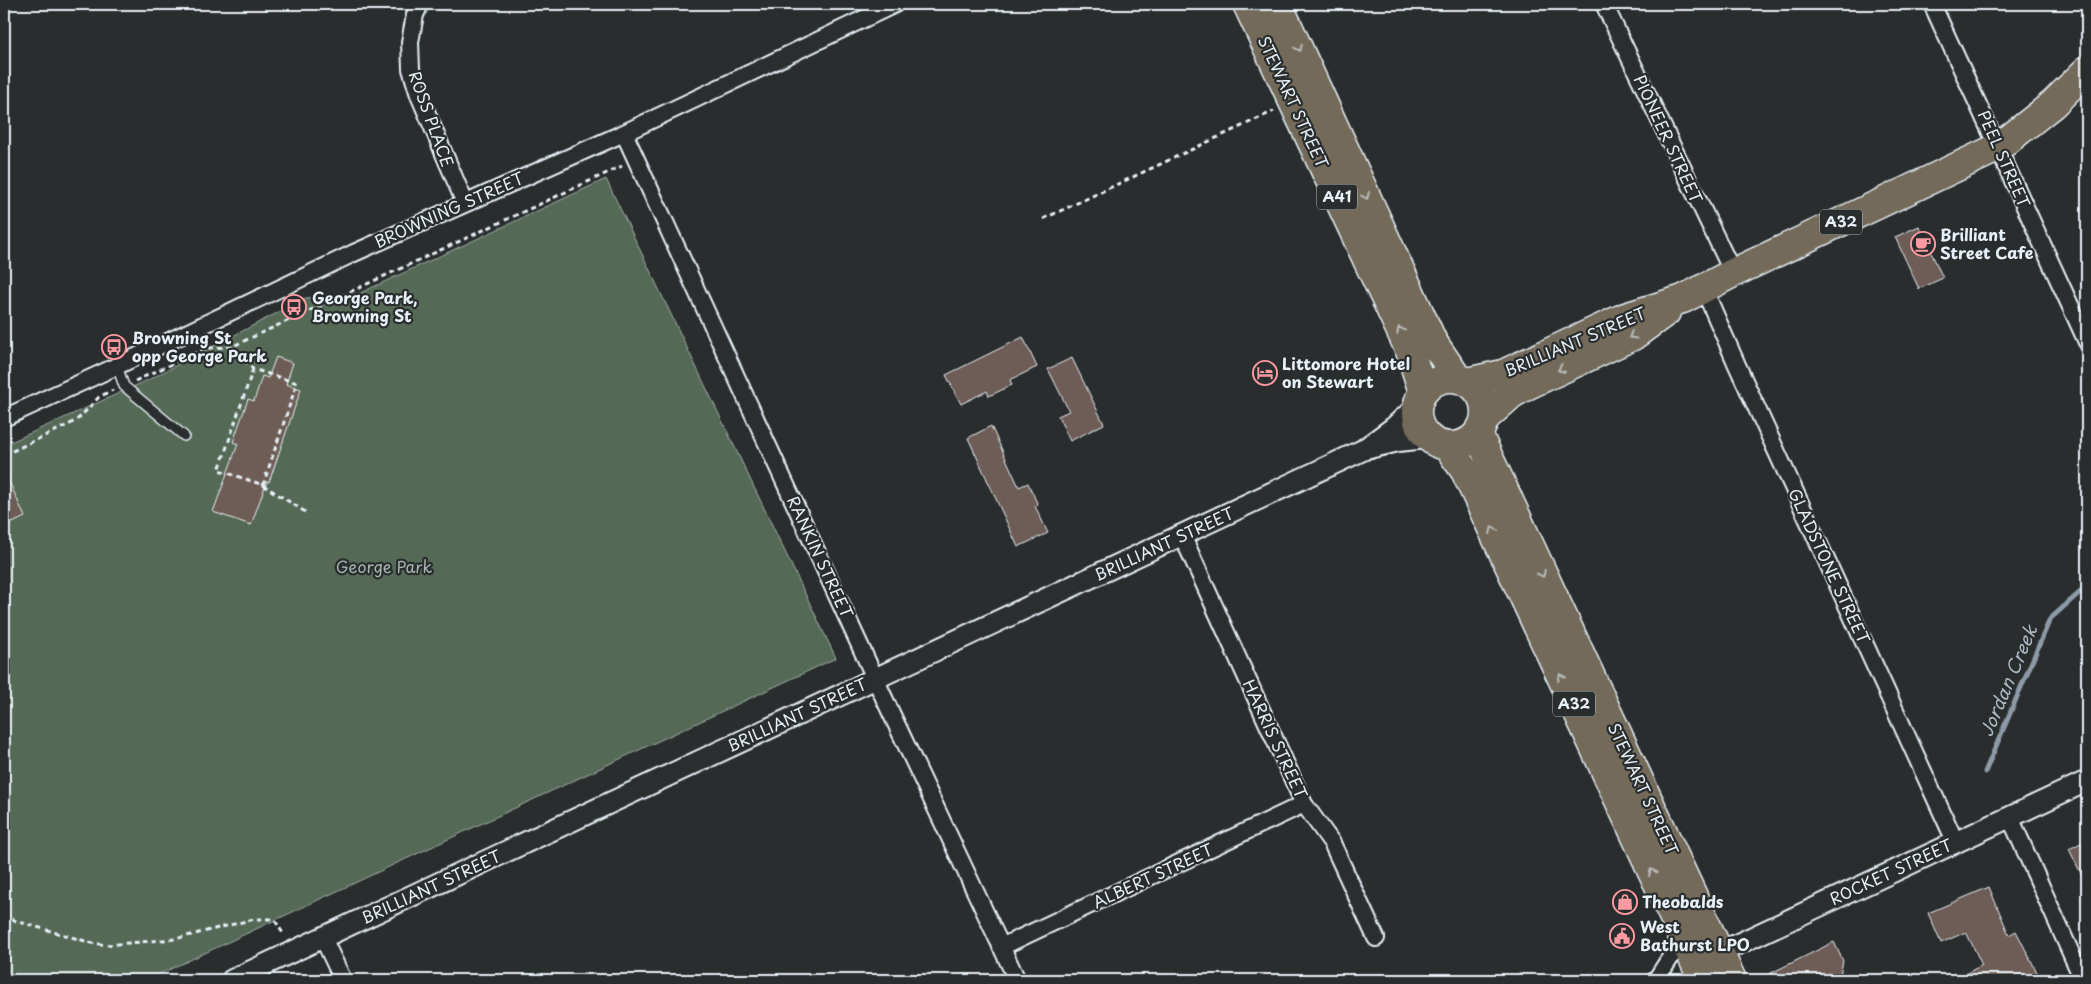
<svg xmlns="http://www.w3.org/2000/svg" width="2091" height="984" font-family="'Playpen Sans',sans-serif">
<style>
.green{fill:#546b57;stroke:#9eaea8}
.lines{fill:none;stroke-linecap:round;stroke-linejoin:round}
.stream{stroke:#8d9ba8;stroke-width:5}
.building{fill:#6e5d56;stroke:#e8f1f8}
.service-casing{stroke:#e8f1f8;stroke-width:12}
.minor-casing{stroke:#e8f1f8;stroke-width:20}
.tertiary-casing{stroke:#e8f1f8;stroke-width:24}
.trunk-casing{stroke:#e8f1f8;stroke-width:31}
.path{stroke:#e8f1f8;stroke-width:3;stroke-dasharray:5 4;stroke-linecap:butt}
.service{stroke:#2a2d2e;stroke-width:9}
.minor{stroke:#2a2d2e;stroke-width:16}
.tertiary{stroke:#2a2d2e;stroke-width:20}
.trunk{stroke:#736b5a;stroke-width:28}
.oneway{stroke:#b9bbb9}
.labels{text-anchor:middle;stroke-width:4.5;stroke-linejoin:round;paint-order:stroke}
.shield{fill:#2a2d2e;stroke:#afb6bb;stroke-width:1}
.shield-label{font-size:15px;font-weight:bold;fill:#e8f1f8}
.street-label{font-size:16px;fill:#e8f1f8;stroke:#2a2d2e}
.poi-label{font-size:16px;font-weight:bold;fill:#e8f1f8;stroke:#2a2d2e;text-anchor:start}
.park-label{font-size:16px;fill:#a5b5b0;stroke:#2a2d2e}
.water-label{font-size:18px;font-style:italic;fill:#acb8c3;stroke:#2a2d2e}
</style>
<rect width="100%" height="100%" fill="#2a2d2e"/>
<filter id="ink" filterUnits="userSpaceOnUse"><feTurbulence type="fractalNoise" baseFrequency=".02" numOctaves="2"/><feDisplacementMap in="SourceGraphic" scale="10" xChannelSelector="R" yChannelSelector="G"/><feConvolveMatrix kernelMatrix="1 2 1 2 8 2 1 2 1" color-interpolation-filters="sRGB"/></filter>
<g filter="url(#ink)">
<path class="green" d="M606 179 836 658 147 980H4V445L148 380 306 298 358 294Z"/>
<g class="lines">
<path class="stream" d="M1985 772 2050 619 2087 586"/>
</g>
<path class="building" d="M1919 226 1943 278 1919 289 1895 237Z
M1023 337 1037 367 1010 380 1012 385 989 396 987 391 961 404 946 375Z
M276 357 293 363 286 384 301 389 269 482 267 481 251 525 213 512 238 444 233 442 248 399 254 401 262 376 268 378Z
M1072 358 1104 424 1070 441 1058 416 1069 411 1048 369Z
M991 426 1019 487 1028 483 1038 505 1035 506 1048 533 1018 547 968 438Z
M4 470 25 517 4 527Z
M2087 840V886L2069 849Z
M1989 887 2009 935 2016 931 2041 980H1954L1982 965 1966 932 1941 943 1928 913Z
M1834 942 1843 961 1839 980H1757Z"/>
<g class="lines">
<defs>
<path id="service" d="M117 366 124 386 184 436"/>
<path id="minor" d="M420 4 415 15 410 42 411 69 419 95 465 203
M1604 4 1733 273
M1932 4 2087 342
M624 133 885 700 1017 980
M1704 289 1737 365 1955 841
M4 418 117 366 354 253 624 133 895 4
M1182 535 1304 804 1332 843 1376 938
M2010 817 2083 980
M323 938 343 980
M1001 947 1304 804
M1656 980 1672 955 1682 935"/>
<path id="tertiary" d="M1373 447 1398 441 1427 438
M1708 958 2087 781
M232 980 1363 450 1393 428 1417 406"/>
<path id="trunk" d="M1247 4 1410 351 1423 392
M1278 4 1433 342 1458 379
M1417 412a34 34 0 1 1 68 0a34 34 0 1 1-68 0Z
M1467 382 1503 374 1625 317 1683 299 1733 273 1999 147 2053 104 2087 70
M1485 418 1512 394 1528 385 1633 336 1666 312
M1478 434 1732 980
M1448 447 1465 471 1703 980"/>
</defs>
<use href="#service" class="service-casing"/>
<use href="#minor" class="minor-casing"/>
<use href="#tertiary" class="tertiary-casing"/>
<use href="#trunk" class="trunk-casing"/>
<path class="path" d="M1043 219 1274 111
M231 347 253 369 297 383 263 485 219 470 253 369
M135 381 207 348 231 347 622 166
M4 455 70 424 79 418 99 397 113 390
M263 485 307 513
M4 914 16 921 92 943 106 945 175 939 254 919H270L276 922 284 935"/>
<use href="#service" class="service"/>
<use href="#minor" class="minor"/>
<use href="#tertiary" class="tertiary"/>
<use href="#trunk" class="trunk"/>
</g>
<defs><path id="oneway-chevron" d="M-2-3.5L2.5 0L-2 3.5" fill="none" stroke-width="1.6" stroke-linecap="round" stroke-linejoin="round" transform="scale(1.25)"/></defs>
<g class="oneway">
<use href="#oneway-chevron" transform="translate(1299 48) rotate(65)"/>
<use href="#oneway-chevron" transform="translate(1366 196) rotate(65)"/>
<use href="#oneway-chevron" transform="translate(1400 330) rotate(-115)"/>
<use href="#oneway-chevron" transform="translate(1632 336) rotate(149)"/>
<use href="#oneway-chevron" transform="translate(1561 369) rotate(157)"/>
<use href="#oneway-chevron" transform="translate(1493 530) rotate(-115)"/>
<use href="#oneway-chevron" transform="translate(1542 574) rotate(65)"/>
<use href="#oneway-chevron" transform="translate(1561 677) rotate(-115)"/>
<use href="#oneway-chevron" transform="translate(1652 872) rotate(-115)"/>
</g>
</g>
<defs>
<symbol id="cafe-ring" viewBox="-11 -11 22 22"><circle r="9.5" fill="#2a2d2e" stroke="#ff9aa2" stroke-width="1.5"/><path d="M-5.5-4.5H6V0H3Q3 3.5 0 3.5H-2.5Q-5.5 3.5-5.5 0ZM3-3.2v2h1.7v-2ZM-6 4.5H4V6H-6Z" fill="#ff9aa2"/></symbol>
<symbol id="bus-ring" viewBox="-11 -11 22 22"><circle r="9.5" fill="#2a2d2e" stroke="#ff9aa2" stroke-width="1.5"/><path d="M-5-6H5V4H4V6H2V4H-2V6H-4V4H-5ZM-3.5-4V0h7V-4ZM-3.5 1.2v1.5H-2V1.2ZM2 1.2v1.5H3.5V1.2Z" fill="#ff9aa2"/></symbol>
<symbol id="hotel-ring" viewBox="-11 -11 22 22"><circle r="9.5" fill="#2a2d2e" stroke="#ff9aa2" stroke-width="1.5"/><path d="M-6-4.5h1.5V1H6V5H4.5V3h-9V5H-6ZM-4 0a1.8 1.8 0 1 1 3.6 0ZM.5 0V-2.5h3Q6-2.5 6 0Z" fill="#ff9aa2"/></symbol>
<symbol id="shop-ring" viewBox="-11 -11 22 22"><circle r="9.5" fill="#2a2d2e" stroke="#ff9aa2" stroke-width="1.5"/><path d="M-5-2.5h2.3a2.7 3.5 0 0 1 5.4 0H5L5.5 6h-11ZM-1.5-2.5h3a1.5 2.3 0 0 0-3 0Z" fill="#ff9aa2"/></symbol>
<symbol id="civic-ring" viewBox="-11 -11 22 22"><circle r="9.5" fill="#2a2d2e" stroke="#ff9aa2" stroke-width="1.5"/><path d="M-.6-6.5H3V-4.5H.6V-3L4-1V1h2V6H-6V1h2V-1L-.6-3ZM-1.2 2.5V6h2.4V2.5Z" fill="#ff9aa2"/></symbol>
</defs>
<g fill-rule="evenodd">
<use href="#cafe-ring" x="1909" y="230" width="28" height="28"/>
<use href="#bus-ring" x="280" y="293" width="28" height="28"/>
<use href="#bus-ring" x="100" y="333" width="28" height="28"/>
<use href="#hotel-ring" x="1251" y="359" width="28" height="28"/>
<use href="#shop-ring" x="1611" y="888" width="28" height="28"/>
<use href="#civic-ring" x="1608" y="922" width="28" height="28"/>
</g>
<g class="labels">
<g class="shield">
<rect x="1317" y="184.5" width="40" height="25" rx="4"/>
<rect x="1820" y="209.5" width="42" height="25" rx="4"/>
<rect x="1553" y="691.5" width="42" height="25" rx="4"/>
</g>
<g class="shield-label">
<text x="1337" y="202">A41</text>
<text x="1841" y="227">A32</text>
<text x="1574" y="709">A32</text>
</g>
<g class="street-label">
<text transform="translate(1293 102) rotate(65)" y="6">STEWART STREET</text>
<text transform="translate(431 119) rotate(70)" y="6">ROSS PLACE</text>
<text transform="translate(1668 139) rotate(65)" y="6">PIONEER STREET</text>
<text transform="translate(2004 159) rotate(66)" y="6">PEEL STREET</text>
<text transform="translate(449 210) rotate(-24)" y="6">BROWNING STREET</text>
<text transform="translate(1575 342) rotate(-23)" y="6">BRILLIANT STREET</text>
<text transform="translate(1164 544) rotate(-25)" y="6">BRILLIANT STREET</text>
<text transform="translate(820 557) rotate(65)" y="6">RANKIN STREET</text>
<text transform="translate(1829 566) rotate(65)" y="6">GLADSTONE STREET</text>
<text transform="translate(797 715) rotate(-25)" y="6">BRILLIANT STREET</text>
<text transform="translate(1275 739) rotate(65)" y="6">HARRIS STREET</text>
<text transform="translate(1643 789) rotate(65)" y="6">STEWART STREET</text>
<text transform="translate(1891 872) rotate(-25)" y="6">ROCKET STREET</text>
<text transform="translate(1153 876) rotate(-25)" y="6">ALBERT STREET</text>
<text transform="translate(431 887) rotate(-25)" y="6">BRILLIANT STREET</text>
</g>
<g class="poi-label">
<text x="1940" y="241">Brilliant<tspan x="1940" dy="18">Street Cafe</tspan></text>
<text x="312" y="304">George Park,<tspan x="312" dy="18">Browning St</tspan></text>
<text x="132" y="344">Browning St<tspan x="132" dy="18">opp George Park</tspan></text>
<text x="1282" y="370">Littomore Hotel<tspan x="1282" dy="18">on Stewart</tspan></text>
<text x="1642" y="908">Theobalds</text>
<text x="1640" y="933">West<tspan x="1640" dy="18">Bathurst LPO</tspan></text>
</g>
<g class="park-label">
<text x="384" y="573">George Park</text>
</g>
<g class="water-label">
<text transform="translate(2009 681) rotate(-67)" y="6">Jordan Creek</text>
</g>
</g>
<rect width="2091" height="984" fill="none" stroke="#2a2d2e" stroke-width="20"/>
<rect x="10" y="10" width="2071" height="964" fill="none" stroke="#e8f1f8" stroke-width="2" filter="url(#ink)"/>
</svg>
